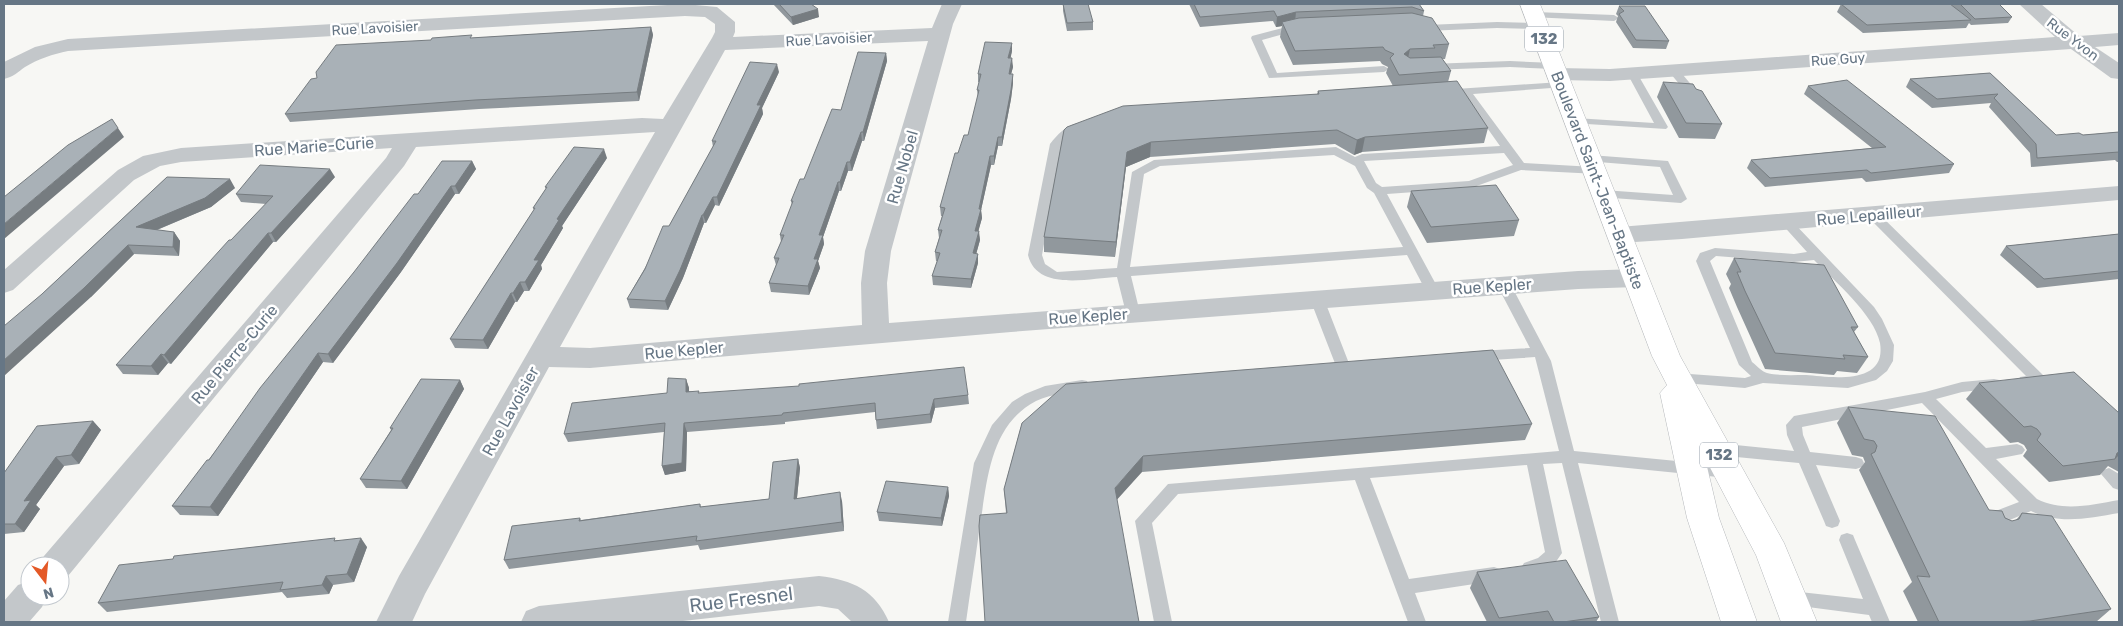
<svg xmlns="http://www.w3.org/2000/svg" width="2123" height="626" font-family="Rubik,sans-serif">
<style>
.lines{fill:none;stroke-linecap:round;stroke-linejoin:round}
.highway-casing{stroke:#b6b9bc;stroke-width:1}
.lane{fill:#c3c7ca;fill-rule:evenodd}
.street{fill:#c3c7ca;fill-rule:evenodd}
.highway{fill:#fff;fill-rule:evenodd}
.wall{fill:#91989d}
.shaded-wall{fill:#767c80}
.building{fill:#a9b1b7;stroke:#767c80}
.labels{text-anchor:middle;stroke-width:5;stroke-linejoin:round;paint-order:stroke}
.far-street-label{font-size:14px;fill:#667685;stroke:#fff}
.shield{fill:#fff;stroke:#949faa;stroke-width:1}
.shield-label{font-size:15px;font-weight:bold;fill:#667685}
.street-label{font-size:16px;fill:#667685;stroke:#fff}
.near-street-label{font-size:19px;fill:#667685;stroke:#fff}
</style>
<rect width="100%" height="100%" fill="#f7f7f4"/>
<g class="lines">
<defs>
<path id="highway" d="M1520 4H1540L1680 356 1784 543 1817 622H1781L1756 555 1705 458 1719 518 1757 622H1721L1687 518 1660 393 1667 385 1652 356Z"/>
</defs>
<use href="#highway" class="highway-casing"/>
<path class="lane" d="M1535 12 1614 15 1619 18 1614 21 1531 17 1530 15Z
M1497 22 1539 23 1544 26 1539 29 1497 28 1425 31 1416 26 1421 23 1427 25Z
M1298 24 1303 27 1302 29 1262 40 1277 73 1384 66 1389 69 1384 72 1269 78 1251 38 1252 36Z
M1510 61 1554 63 1559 66 1554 69 1510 67 1430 70 1425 67 1430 64Z
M1674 68 1678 69 1699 94 1700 96 1699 98H1691L1670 73 1669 71 1670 69Z
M1632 70 1637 73 1668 127 1666 129 1571 123 1569 121 1571 119 1575 118 1654 123 1627 73Z
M1561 82 1566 85 1565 87 1473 94 1524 163 1594 167 1598 168 1600 171 1598 174 1521 170 1471 188 1387 194 1439 290 1437 293H1427L1407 255 1131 276 1140 313 1138 316H1128L1126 313 1117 277C1090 278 1037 292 1028 255L1050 144C1058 134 1065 126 1078 123L1084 126 1070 134 1062 145 1042 255 1045 264 1057 272 1117 268 1132 172 1154 160 1336 147 1355 157 1362 154 1500 146 1463 94 1445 95 1440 92 1441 90ZM1504 153 1513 165 1469 181 1382 187 1376 183 1364 161ZM1334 155 1355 166 1367 188 1374 193 1403 247 1130 267 1144 174 1160 166Z
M1590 155 1668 161 1687 199 1681 203 1599 197 1597 194 1603 190 1673 195 1660 167 1586 161 1584 159Z
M1872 210 1876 211 2043 375 2045 379 2043 383 2025 386 2020 385 2018 381 2020 377 2026 376 1868 217 1866 214 1868 211Z
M1786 218 1790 219 1874 307 1882 319 1894 345 1893 361 1887 371 1876 380 1848 388 1763 383 1745 388 1671 382 1669 378 1671 374 1676 373 1745 378 1751 376 1739 365 1696 261 1700 253 1715 248 1794 254 1807 252 1780 222ZM1716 256 1794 262 1814 260C1834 281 1874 314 1880 343 1887 386 1830 377 1806 375 1794 375 1779 376 1767 373 1762 372 1756 365 1752 362L1710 261Z
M1504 281 1509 282 1511 285 1551 361 1574 451 1728 466 1734 468 1736 472 1734 476 1728 478 1578 463 1619 622H1601L1562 463 1543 464 1562 553 1553 566 1530 575 1524 573 1521 568 1524 563 1538 558 1545 552 1527 465 1370 478 1409 579 1494 567 1500 569 1503 574 1500 579 1494 581 1415 593 1426 622H1408L1355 480 1178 494 1152 523 1172 622H1154L1135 521 1168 484 1559 451 1535 357 1478 361 1473 360 1471 356 1473 352 1478 351 1530 348 1497 285 1499 282Z
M1317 294 1322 296 1324 299 1350 366 1348 370 1343 371 1338 370 1336 366 1310 299 1312 296Z
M1994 379 1999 380 2001 384 1999 388 1962 392 1936 399 1986 448 2017 444 2022 446 2025 450 2022 454 1996 459 2037 499C2063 512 2091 505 2119 500V513C2089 518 2059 525 2031 511L2005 522 2006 528 2004 533 1998 535 1992 533 1988 521 1993 512 2019 502 1922 403 1802 427 1803 435 1810 452 1856 457 1862 459 1864 463 1862 467 1856 469 1816 465 1840 521 1838 526 1832 528 1826 526 1824 521 1799 463 1716 455 1711 453 1708 449 1711 445 1716 443 1794 451 1787 435 1786 425 1794 416 1925 392 1962 382Z
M1082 380 1087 381 1089 385 1087 389C1070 394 1052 393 1036 401 988 426 987 485 979 532 975 562 970 592 966 622H948L974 463 992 425 1012 402 1025 394 1045 386Z
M2109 468 2119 474V490L2113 488 2101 474 2103 470Z
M1847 533 1853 535 1855 540 1890 622H1872L1869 615 1785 604 1782 599 1785 594 1791 591 1863 599 1839 540 1841 535Z"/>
<path class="street" d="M685 4 717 7 735 22V32L733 37 932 28 942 4H962L953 24 891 251 887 283 889 323 1578 271 1636 269 1645 272 1649 278 1645 284 1636 287 1578 289 1011 332 590 368 549 367 425 594 412 622H376L399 576 655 132 416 147 404 166 68 576 60 579V566H39L44 556 386 158 392 148 181 162 160 166 134 180 13 290 4 293V270L118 170 143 156 181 148 642 118 663 119 712 38 715 32V24L705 17 685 16 68 51C53 54 38 59 25 67 18 72 13 77 4 79V62L35 47 68 39ZM928 41 865 251 861 283 862 325 590 348 560 347 725 50Z
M2019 4H2041L2079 36 2119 33V45L2095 47 2119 63V79L2111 78 2071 49 1610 81 1557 80 1549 79 1546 74 1549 69 1557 68 1610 69 2055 37Z
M2119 186V200L1682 239 1619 243 1610 241 1606 235 1610 229 1619 227Z
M819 576C853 580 875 590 889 622H852L838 609 819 606 674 622H521L526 611 539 606Z
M30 581V596H47L42 607 29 622H4V601L18 585Z"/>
<use href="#highway" class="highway"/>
</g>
<path class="wall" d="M773 4H811L819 17 793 25Z
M1063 4 1093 22V30L1067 31 1063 11Z
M1189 4H1419L1424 11 1423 16 1449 44 1445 59H1442L1451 71 1448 82 1488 128 1484 143 1362 152 1354 155 1335 144 1150 157 1126 167 1115 257 1044 252V237L1064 130 1317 94 1318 91 1393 86 1386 73 1388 67 1382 64 1380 61 1293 65 1280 37 1282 26 1276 27 1273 21 1200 27Z
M1841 4 1952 6 1950 4H1999L2012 17 2008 23 1971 25 1969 23 1966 28 1863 33 1837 12Z
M1619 6 1669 41 1666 49 1633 48 1616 22 1618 16 1616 14Z
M651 27 653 35 639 101 479 109 290 122 285 114 472 38Z
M1012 51 1010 58 1013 67 1011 74 1013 83 1011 99 1002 146H998L994 165H991L981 210 982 218 978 231 980 240 976 254 978 263 971 288 933 285 932 276 937 261H936L935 252 939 238 938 230 942 216H941L940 207 958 153 968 135 978 97 977 90 979 82H978V74Z
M886 53 887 61 864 141H862L852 171H848L841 191H839L823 237 824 244 818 261 820 268 809 295 771 292 769 283 776 265 774 258 781 242 780 235 792 205 791 201 804 179 841 110Z
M779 72 762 108 763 114 719 206 715 205 706 223H704L683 278 668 310 630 308 627 299 669 226 713 147 712 141Z
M1990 73 2056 135H2083L2119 132V162H2117L2115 160 2031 167 2030 153 1989 107 1991 103 1932 108 1906 87 1910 79Z
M1663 82 1696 89 1722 124 1715 139 1679 138 1657 97Z
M1808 86 1954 164 1949 173 1866 182 1862 178 1765 187 1747 168 1751 160 1872 148 1804 94Z
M607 158 562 226 563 228 541 265 542 269 529 291H524L517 302H515L488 349 455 348 450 339 534 210 533 208 546 189 545 187Z
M472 161 476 169 459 194H455L401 272 333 363 323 362 218 516 180 515 172 506 418 194Z
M167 177 235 188 211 207 157 230 174 232 180 241 179 256 134 254 91 297 42 294Z
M335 177 276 242H273L171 364 168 363 158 375 123 374 116 365 231 240 266 204 241 202 236 194Z
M1411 191 1519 220 1514 236 1427 243 1407 207Z
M2119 234V279L2037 288 2000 255 2006 246Z
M1734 258 1858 327 1854 332 1868 357 1857 373 1837 371 1834 375 1765 369 1737 307 1729 288 1731 284 1726 274Z
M686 379 689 388V391L700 393 968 395 969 404 935 408 931 423 877 429 875 412 785 422V424L687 432 686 471 665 475 662 466 664 432 568 442 564 434 667 393Z
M460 380 464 389 407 489 366 488 360 479 391 430 390 428Z
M1979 383 2119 413V472L2108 466 2100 475 2049 482 2023 456 2027 450 2024 445 2018 442 2010 443 1966 399Z
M1848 407 1989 510 2012 521 2016 520 2022 513 2111 609 2096 622H1918L1903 591 1912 582 1859 470 1865 462 1863 457 1852 455 1837 423Z
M93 421 101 430 79 464 64 466 36 505 40 509 24 532 4 534V473Z
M1022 423 1532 424 1525 440 1142 472 1006 513 1004 489Z
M798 459 800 468 797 498 842 501 844 531 700 550 698 545 509 569 504 560 580 518 581 520 700 504 701 507 769 499Z
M948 487 949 496 942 526 879 521 877 512Z
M337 540 367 547 354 582 333 585 329 594 287 598 282 592 107 612 98 603Z
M1477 572 1599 617 1596 622H1487L1470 588Z"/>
<path class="shaded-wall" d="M818 9 819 17 793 25 791 17Z
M1296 12 1295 22H1282V26L1276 27 1277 17Z
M651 27 653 35 639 101 637 92Z
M1012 43V51L1009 66 1008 58Z
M1410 49 1407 63 1404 54Z
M886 53 887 61 864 141 863 132Z
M1012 58 1013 67 1009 82V74Z
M777 64 779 72 762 108 763 114 719 206 717 197 757 105Z
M1013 74V83L1011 99 1002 146V137Z
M118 128 124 137 4 239V224Z
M861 132 862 141 852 171 850 162Z
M998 137V146L994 165V156Z
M1365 137 1362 152 1354 155 1357 140Z
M1151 142 1150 157 1126 167 1115 257 1116 242 1127 152Z
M604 149 607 158 562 226 563 228 541 265 542 269 529 291 525 282 534 260 557 219Z
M990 156 991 165 981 210 982 218 976 240 975 231Z
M472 161 476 169 459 194 455 186Z
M847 162 848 171 841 191 840 182Z
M330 169 335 177 276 242 271 233Z
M230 179 235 188 211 207 142 236 136 227Z
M838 182 839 191 823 237 824 244 818 261 820 268 809 295 808 286 819 235Z
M451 186 455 194 401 272 333 363 328 354Z
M713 197 715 205 706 223 703 215Z
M702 215 704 223 683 278 668 310 665 301Z
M979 231 980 240 974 262 973 253Z
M174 232 180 241 179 256 173 247Z
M268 233 273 242 171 364 164 355Z
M128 245 134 254 91 297 4 376V360Z
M978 254V263L971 288V279Z
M520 282 524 291 517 302 513 293Z
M511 293 515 302 488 349 483 340Z
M318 353 323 362 218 516 210 507Z
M161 354 168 363 158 375 151 366Z
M686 379 689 388V401L686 392Z
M460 380 464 389 407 489 401 481Z
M934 399 935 408 931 423 930 414Z
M93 421 101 430 79 464 71 455Z
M684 423 687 432 686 471 665 475 662 466Z
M2119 452V455L2108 466 2115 459 2117 453Z
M1143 456 1142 472 1114 503 1115 488Z
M56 457 64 466 36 505 40 509 24 532 15 524 24 501Z
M798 459 800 468 796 507 794 499Z
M948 487 949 496 942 526 941 518Z
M840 492 842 501 844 531 842 522Z
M361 538 367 547 354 582 347 574Z
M326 576 333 585 329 594 322 585Z"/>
<path class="building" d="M779 4H811L818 9 791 17Z
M1063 4H1088L1093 22 1067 23Z
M1194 4H1419L1424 11 1412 7 1296 12 1277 17 1274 11 1200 17Z
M1841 4H1950L1971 20 1867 25Z
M1960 4H1999L2012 17 1975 19Z
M1619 6H1645L1669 41 1636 40 1619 14 1624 11Z
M1412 13 1432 18 1449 44 1433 45 1435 48 1410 49 1404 54 1410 58 1441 57 1451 71 1399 75 1390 58 1394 54 1385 50 1383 47 1295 51 1282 22 1299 18Z
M651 27 637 92 475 100 285 114 311 79 317 78 316 72 336 45 431 40 432 38 472 35 470 38Z
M985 42 1012 43 1008 58H1012L1009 74H1013L1011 90 1002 137H998L994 156H990L979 209H981L975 231H979L973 253 978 254 971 279 932 276 940 253 935 252 942 230H938L945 208 940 207 955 153H958L964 135H968L979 90H977L981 74H978Z
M858 52 886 53 863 132H861L850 162H847L840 182H838L819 235H823L814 259H818L808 286 769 283 779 258H774L784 235H780L793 201H791L800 179H804L832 109 841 110Z
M750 62 777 64 757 105H761L717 197H713L703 215H702L680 270 665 301 627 299 645 269 663 226H669L716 141H712Z
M1990 73 2056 135 2079 133 2083 135 2119 132V152L2037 158 2036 144 1994 98 1998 94 1937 99 1910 79Z
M1847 80 1954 164 1871 173 1867 170 1770 178 1751 160 1886 147 1808 86Z
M1457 81 1488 128 1365 137 1357 140 1337 130 1151 142 1127 152 1116 242 1044 237 1064 130 1067 127 1123 106 1319 94 1318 91Z
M1663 82 1693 84 1696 89 1702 91 1722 124 1686 123Z
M112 119 118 128 4 224V197L68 145Z
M574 147 604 149 557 219 559 220 534 260H539L525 282H520L513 293H511L483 340 450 339 535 208H533L547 187H545Z
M442 161H472L455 186H451L397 263 328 354 318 353 210 507 172 506 207 460H209L260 388 354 272 414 194H418Z
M260 165 330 169 271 233H268L164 355 161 354 151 366 116 365 229 240H231L273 196 236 194Z
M167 177 230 179 205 198 136 227 174 232 173 247 128 245 84 288 4 360V326L42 294Z
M1496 185 1519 220 1431 227 1411 191Z
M2119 234V271L2044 279 2006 246Z
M1734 258 1824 265 1858 327H1851L1868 357 1843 355 1845 359 1775 353 1745 291 1737 272H1741Z
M1493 350 1532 424 1143 456 1115 488 1139 622H985L979 526 980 515 1007 513 1004 489 1022 423 1066 384Z
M964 367 968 395 934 399 930 414 876 420 875 403 783 413 782 415 684 423 682 463 662 466 665 423 564 434 572 403 667 393 668 378 686 379V392L699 391 698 393 799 386V384Z
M2074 372 2119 413V452L2117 453 2115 459 2063 466 2037 440 2041 434 2037 429 2031 426 2024 427 1979 383Z
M421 379 460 380 401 481 360 479 393 428H390Z
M1848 407 1935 416 1989 510 2002 511 2005 518 2012 521 2019 519 2022 513 2052 516 2111 609 2030 621 2009 622H1939L1917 576 1930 577 1871 454 1875 452 1877 446 1874 441 1864 439Z
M93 421 71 455 56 457 24 501 31 500 15 524H4V473L37 426Z
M798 459 794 499 840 492 842 522 696 541 697 536 504 560 512 526 580 518 579 521 700 504V507L769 499 773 462Z
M886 481 948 487 941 518 877 512Z
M335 538 334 541 361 538 347 574 326 576 322 585 280 590 283 582 98 603 119 565 173 559 174 556Z
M1566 560 1599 617 1563 622H1554L1548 611 1499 618 1477 572Z"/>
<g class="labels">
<g class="far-street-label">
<text transform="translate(375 28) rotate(-3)" y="5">Rue Lavoisier</text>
<text transform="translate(829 39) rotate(-3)" y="5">Rue Lavoisier</text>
<text transform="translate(2073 39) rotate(37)" y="5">Rue Yvon</text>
<text transform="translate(1838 59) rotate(-4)" y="5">Rue Guy</text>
</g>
<g class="shield">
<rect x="1525" y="26.5" width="38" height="25" rx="4"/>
<rect x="1700" y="442.5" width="38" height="25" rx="4"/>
</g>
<g class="shield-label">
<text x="1544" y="44">132</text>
<text x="1719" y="460">132</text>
</g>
<g class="street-label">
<text transform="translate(314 146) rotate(-4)" y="6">Rue Marie-Curie</text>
<text transform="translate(902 167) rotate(-74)" y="6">Rue Nobel</text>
<text transform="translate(1598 180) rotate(69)" y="6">Boulevard Saint-Jean-Baptiste</text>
<text transform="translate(1869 215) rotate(-5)" y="6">Rue Lepailleur</text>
<text transform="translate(1492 286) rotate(-4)" y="6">Rue Kepler</text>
<text transform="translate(1088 316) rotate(-4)" y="6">Rue Kepler</text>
<text transform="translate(684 350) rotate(-5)" y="6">Rue Kepler</text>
<text transform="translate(234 354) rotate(-50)" y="6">Rue Pierre-Curie</text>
<text transform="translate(510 411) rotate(-61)" y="6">Rue Lavoisier</text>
</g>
<g class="near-street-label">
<text transform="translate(741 599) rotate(-7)" y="7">Rue Fresnel</text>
</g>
</g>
<rect width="2123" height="626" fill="none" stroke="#667685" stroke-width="10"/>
<g transform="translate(45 581) rotate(164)"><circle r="24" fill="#ffffff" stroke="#c2c8ce"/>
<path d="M0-4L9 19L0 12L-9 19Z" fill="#e45927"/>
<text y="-8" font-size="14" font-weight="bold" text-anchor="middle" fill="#667685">N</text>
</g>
</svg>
